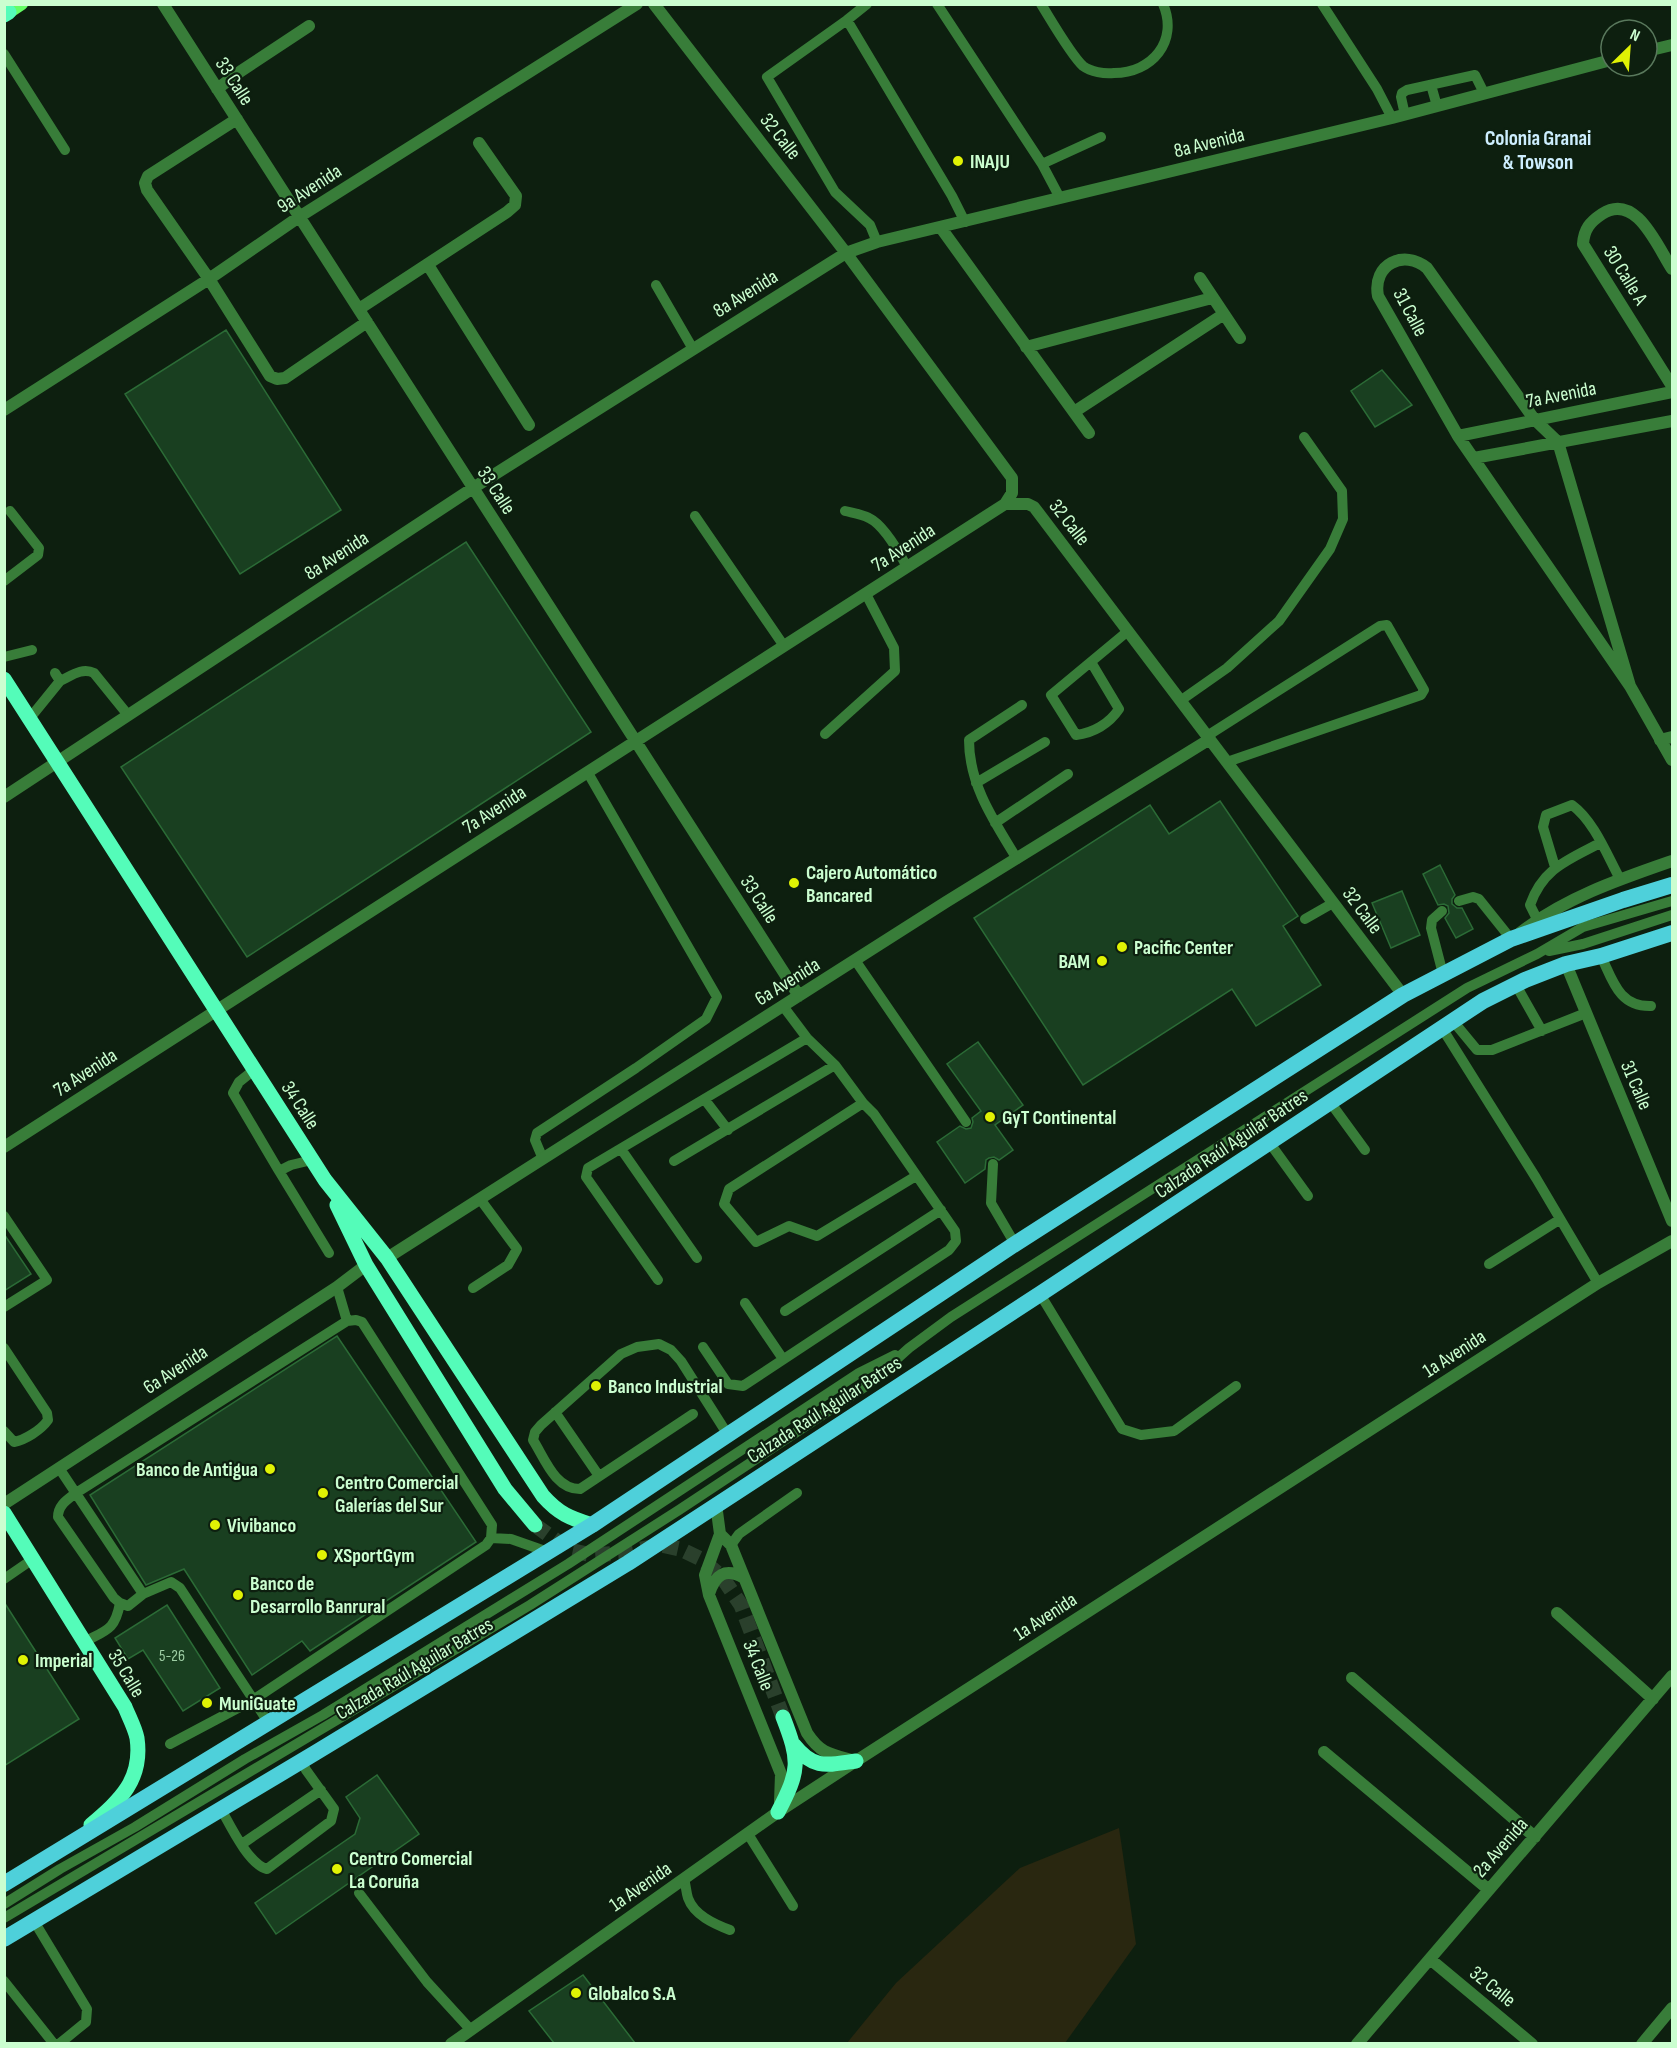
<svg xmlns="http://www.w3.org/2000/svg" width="1677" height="2048" font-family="'Sofia Sans Condensed',sans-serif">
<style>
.green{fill:#292710}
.building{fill:#193f20;stroke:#2b6b36;stroke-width:1.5}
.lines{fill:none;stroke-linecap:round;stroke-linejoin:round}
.primary-tunnel{stroke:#2a402c;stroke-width:15;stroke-dasharray:15 8;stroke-linecap:butt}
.service{stroke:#387d39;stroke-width:10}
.minor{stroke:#387d39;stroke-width:12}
.tertiary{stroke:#387d39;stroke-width:12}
.secondary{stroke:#64fd64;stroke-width:12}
.primary{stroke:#54fcb9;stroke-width:15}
.trunk{stroke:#4ed0da;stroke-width:16}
.poi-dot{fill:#e0f204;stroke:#0d1f0f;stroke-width:2}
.labels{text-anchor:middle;stroke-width:4.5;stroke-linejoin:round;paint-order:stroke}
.number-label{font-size:16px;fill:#9ecea4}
.street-label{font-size:20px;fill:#cbfed0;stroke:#0d1f0f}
.poi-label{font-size:20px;font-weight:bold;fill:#cbfed0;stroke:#0d1f0f;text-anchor:start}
.neighbourhood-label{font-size:21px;font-weight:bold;fill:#cdeefe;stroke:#0d1f0f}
</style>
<rect width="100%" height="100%" fill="#0d1f0f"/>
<path class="green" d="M1119 1828 1136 1944 1065 2043H847L896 1983 1020 1868Z"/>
<path class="building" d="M226 330 341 510 240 574 125 394Z
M1382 370 1412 405 1375 427 1351 391Z
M466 542 591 732 247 957 121 767Z
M1220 801 1298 916 1283 926 1321 985 1256 1026 1232 989 1083 1085 974 918 1150 805 1169 834Z
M1440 865 1455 895 1452 899V904L1457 908H1462L1473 929 1456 938 1445 918 1449 913 1448 906 1444 904 1438 905 1423 874Z
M1402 891 1420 935 1391 948 1372 903Z
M978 1042 1023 1105 995 1125 1013 1150 999 1160 994 1157 989 1158 986 1160 985 1169 965 1183 937 1142 960 1126 966 1129 971 1128 973 1122 972 1118 981 1111 947 1064Z
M4 1234 31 1274 4 1291Z
M337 1336 476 1542 310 1651 302 1641 252 1675 184 1569 146 1585 90 1495Z
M4 1602 79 1719 4 1766Z
M167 1605 220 1688 183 1711 143 1650 128 1659 115 1638Z
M377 1775 419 1834 276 1934 255 1903 355 1834 360 1818 346 1797Z
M583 1975 635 2043H554L529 2011Z"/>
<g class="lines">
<path class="primary-tunnel" d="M535 1525 569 1550 592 1555 620 1553 662 1545 680 1549 701 1559 722 1577 741 1605 783 1717"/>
<path class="service" d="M867 4 847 20 952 196 965 222
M937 4 1042 164 1060 198
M1041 4C1051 20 1071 55 1083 66 1091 72 1104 74 1114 73 1152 73 1179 41 1163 4
M1322 4 1377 89 1392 118
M847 20 767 77 835 192 870 225 877 242
M4 54 65 150
M1431 85 1437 106
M1405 115 1401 97 1402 93 1407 90 1475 75 1484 93
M1042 164 1101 137
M656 285 693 349
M845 511C853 513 861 514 869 518 884 525 899 552 907 567
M695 516 784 646
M4 581 38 555 39 548 10 511
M4 657 32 650
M1091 662 1119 709C1109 724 1093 733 1076 735L1051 695 1128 631
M60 681C71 676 82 667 94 673L128 715
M1180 701 1227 668 1279 621 1330 549 1343 519 1342 491 1304 437
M30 718 60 681 55 673
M825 734 895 671 894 648 866 594
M1207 736 1380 626 1387 625 1424 690 1421 695 1227 762
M976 783 1045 742
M995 823 1068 774
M1017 859C994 821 969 785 969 740L1022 705
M1555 867 1543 827 1546 815 1572 805C1594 821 1607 855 1620 879
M1459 901 1473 897 1479 899 1511 939
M1442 911 1432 920 1431 928 1443 974
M1305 919 1333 903
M1537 919 1530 905C1543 868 1568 860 1600 843
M1549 951 1583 944 1672 915
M1601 956C1613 981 1619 1007 1651 1006
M855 960 966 1122
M1516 985 1542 1031
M1453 1021 1477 1050H1492L1586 1013
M1442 1028 1536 1178 1598 1283
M254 1070 239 1082 233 1093 279 1171 291 1165 312 1160
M705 1100 728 1130
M1330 1102 1365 1150
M863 1103 729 1189 724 1204 756 1242 789 1226 817 1236 916 1176
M1269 1142 1308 1196
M621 1149 697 1258
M543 1159 535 1140 537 1133 636 1068 706 1019 717 997 588 773
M674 1161 835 1065
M993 1164 991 1203 1015 1244
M279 1171 329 1253
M4 1216 47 1280 4 1307
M1489 1264 1559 1220
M658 1280 586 1177 588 1168 807 1038
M337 1287 347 1321
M473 1288 508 1265 517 1249 480 1199
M1040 1294 1122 1429 1141 1435 1174 1431 1236 1386
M745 1303 783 1359
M785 1311 941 1210
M703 1347 728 1384 743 1386 949 1250 956 1241 955 1231 874 1114 863 1103 835 1065 807 1038 783 1006
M4 1348 47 1413 48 1420C41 1430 25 1440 14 1442L4 1431
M555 1412 599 1476
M693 1414 580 1489C555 1489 545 1459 533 1440L535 1432 541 1425 621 1354 637 1347 659 1344 671 1350 681 1361 728 1435
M59 1468 143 1594 171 1582 180 1588 268 1722
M491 1538 511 1539 548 1552
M731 1545 739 1534 797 1493
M4 1579 33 1559
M143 1594 128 1606 120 1603 114 1598 58 1517C58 1505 67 1500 76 1493L347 1321 356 1320 362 1322 492 1525 491 1538 486 1545 253 1700 170 1744
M84 1642C107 1630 115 1630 120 1603
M221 1809C230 1825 249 1865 267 1869L331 1821 334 1809 306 1770 302 1761
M748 1834 793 1906
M242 1844 321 1790
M684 1879C686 1885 686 1892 688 1898 694 1915 714 1924 730 1930
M359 1893 427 1982 470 2029
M4 1904 60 1869 135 1827 245 1759 323 1715 568 1564 859 1373 895 1355
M4 1918 530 1605 679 1510 869 1384 909 1348 951 1317 1467 988 1537 954 1583 927 1672 901
M34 1921 87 2009 86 2022 59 2044
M4 1981 54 2044"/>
<path class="minor" d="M163 4 799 996
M1647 51 1672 45
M217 89 241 71 309 26
M237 119 148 176 145 183 147 190 209 279 270 376 277 379 285 378 367 322
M941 228 1089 433
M428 265 529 425
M1672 269C1657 246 1636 192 1602 214 1590 222 1584 229 1583 244L1672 386
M1200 278 1240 338
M359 309 507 212 515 205 516 196 479 143
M1026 347 1212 298
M4 410 209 279 299 217 637 4
M1074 412 1224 314
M1458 436 1672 392
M1474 458 1672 421
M1005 504H1028L1034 507 1403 995
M1630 686 1558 442 1534 419 1427 268C1404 249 1372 264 1378 296L1458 436 1630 686 1672 760
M1660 740 1672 737
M4 797 473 488 846 253 877 242 1392 118 1611 60
M1566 964 1672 1221
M4 1147 1005 504 1012 493V478L846 253 654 4
M387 1258 946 902 1210 739
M4 1504 337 1287 366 1265
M716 1504 720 1534 705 1575 709 1595 781 1774 780 1802
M720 1534 731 1545 807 1733C820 1753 829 1754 852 1760
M709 1594C715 1575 725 1567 744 1578
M1557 1613 1653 1699
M1352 1678 1535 1837
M1324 1752 1489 1890
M1430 1959 1532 2044
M1357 2044 1672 1676
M1642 2044 1672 2008"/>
<path class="tertiary" d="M1520 933C1564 898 1620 879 1672 861
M451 2044 778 1812 856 1761 1598 1283 1672 1241"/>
<path class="secondary" d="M4 16 22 4"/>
<path class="primary" d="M4 15 9 12
M4 679 325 1180 387 1258 543 1496C559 1514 570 1518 592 1525
M337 1205 366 1265 505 1489 535 1525
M4 1513 125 1707C129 1717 135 1728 137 1738 143 1780 120 1800 91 1825
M794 1745C814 1770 827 1765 856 1761
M778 1812C800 1770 800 1761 783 1717"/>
<path class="trunk" d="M4 1884 592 1525 1015 1244 1403 995 1511 939 1623 900 1672 885
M4 1939 315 1753 628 1563 1040 1294 1483 1001 1525 980 1566 964 1601 956 1672 933"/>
</g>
<g class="poi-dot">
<circle cx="958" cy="161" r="6"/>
<circle cx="794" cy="883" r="6"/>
<circle cx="1122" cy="947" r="6"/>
<circle cx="1102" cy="961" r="6"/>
<circle cx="990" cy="1117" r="6"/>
<circle cx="596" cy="1386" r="6"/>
<circle cx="270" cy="1469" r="6"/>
<circle cx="323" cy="1493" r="6"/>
<circle cx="215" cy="1525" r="6"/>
<circle cx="322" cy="1555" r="6"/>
<circle cx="238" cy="1595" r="6"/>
<circle cx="23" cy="1660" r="6"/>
<circle cx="207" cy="1703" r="6"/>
<circle cx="337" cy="1869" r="6"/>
<circle cx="576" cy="1993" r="6"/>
</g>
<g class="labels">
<g class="number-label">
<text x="172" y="1661">5-26</text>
</g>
<g class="street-label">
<text transform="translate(235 81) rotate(57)" y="7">33 Calle</text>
<text transform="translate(781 136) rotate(52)" y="7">32 Calle</text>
<text transform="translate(1209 142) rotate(-14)" y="7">8a Avenida</text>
<text transform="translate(309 188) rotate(-33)" y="7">9a Avenida</text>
<text transform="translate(1626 275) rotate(58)" y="7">30 Calle A</text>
<text transform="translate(745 293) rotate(-32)" y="7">8a Avenida</text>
<text transform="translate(1411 312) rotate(62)" y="7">31 Calle</text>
<text transform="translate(1561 394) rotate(-11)" y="7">7a Avenida</text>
<text transform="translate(497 490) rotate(57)" y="7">33 Calle</text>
<text transform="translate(1070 522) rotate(52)" y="7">32 Calle</text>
<text transform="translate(903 547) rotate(-33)" y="7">7a Avenida</text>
<text transform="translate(336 555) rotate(-33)" y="7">8a Avenida</text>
<text transform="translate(494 809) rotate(-33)" y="7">7a Avenida</text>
<text transform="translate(760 899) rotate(57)" y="7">33 Calle</text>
<text transform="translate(1363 910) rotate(53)" y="7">32 Calle</text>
<text transform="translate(787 981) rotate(-32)" y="7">6a Avenida</text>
<text transform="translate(85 1072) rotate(-33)" y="7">7a Avenida</text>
<text transform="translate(1637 1085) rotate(67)" y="7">31 Calle</text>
<text transform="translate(301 1105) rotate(57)" y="7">34 Calle</text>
<text transform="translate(1231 1143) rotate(-34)" y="7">Calzada Raúl Aguilar Batres</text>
<text transform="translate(1454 1353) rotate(-33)" y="7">1a Avenida</text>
<text transform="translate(175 1369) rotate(-33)" y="7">6a Avenida</text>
<text transform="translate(824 1409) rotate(-33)" y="7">Calzada Raúl Aguilar Batres</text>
<text transform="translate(1045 1616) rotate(-33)" y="7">1a Avenida</text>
<text transform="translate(759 1665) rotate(68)" y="7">34 Calle</text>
<text transform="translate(414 1668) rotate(-31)" y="7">Calzada Raúl Aguilar Batres</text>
<text transform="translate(127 1673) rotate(59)" y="7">35 Calle</text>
<text transform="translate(1500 1847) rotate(-49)" y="7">2a Avenida</text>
<text transform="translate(640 1886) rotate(-35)" y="7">1a Avenida</text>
<text transform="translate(1493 1986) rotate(39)" y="7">32 Calle</text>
</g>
<g class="poi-label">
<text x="970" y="168">INAJU</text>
<text x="806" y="879">Cajero Automático<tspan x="806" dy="23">Bancared</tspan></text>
<text x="1134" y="954">Pacific Center</text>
<text x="1090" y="968" text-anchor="end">BAM</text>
<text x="1002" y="1124">GyT Continental</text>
<text x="608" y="1393">Banco Industrial</text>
<text x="258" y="1476" text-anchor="end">Banco de Antigua</text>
<text x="335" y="1489">Centro Comercial<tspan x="335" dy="23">Galerías del Sur</tspan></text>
<text x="227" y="1532">Vivibanco</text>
<text x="334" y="1562">XSportGym</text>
<text x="250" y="1590">Banco de<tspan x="250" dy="23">Desarrollo Banrural</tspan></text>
<text x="35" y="1667">Imperial</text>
<text x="219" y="1710">MuniGuate</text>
<text x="349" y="1865">Centro Comercial<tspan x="349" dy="23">La Coruña</tspan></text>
<text x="588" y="2000">Globalco S.A</text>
</g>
<g class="neighbourhood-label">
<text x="1538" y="145">Colonia Granai<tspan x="1538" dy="24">&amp; Towson</tspan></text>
</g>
</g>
<rect width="1677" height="2048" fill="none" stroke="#cbfed0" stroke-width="12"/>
<g transform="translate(1629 48) rotate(25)"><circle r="28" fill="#0d1f0f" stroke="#59785c" stroke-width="1.5"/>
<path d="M0-4.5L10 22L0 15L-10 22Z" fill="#e0f204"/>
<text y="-9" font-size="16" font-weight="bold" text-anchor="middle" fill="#cbfed0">N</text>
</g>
</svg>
